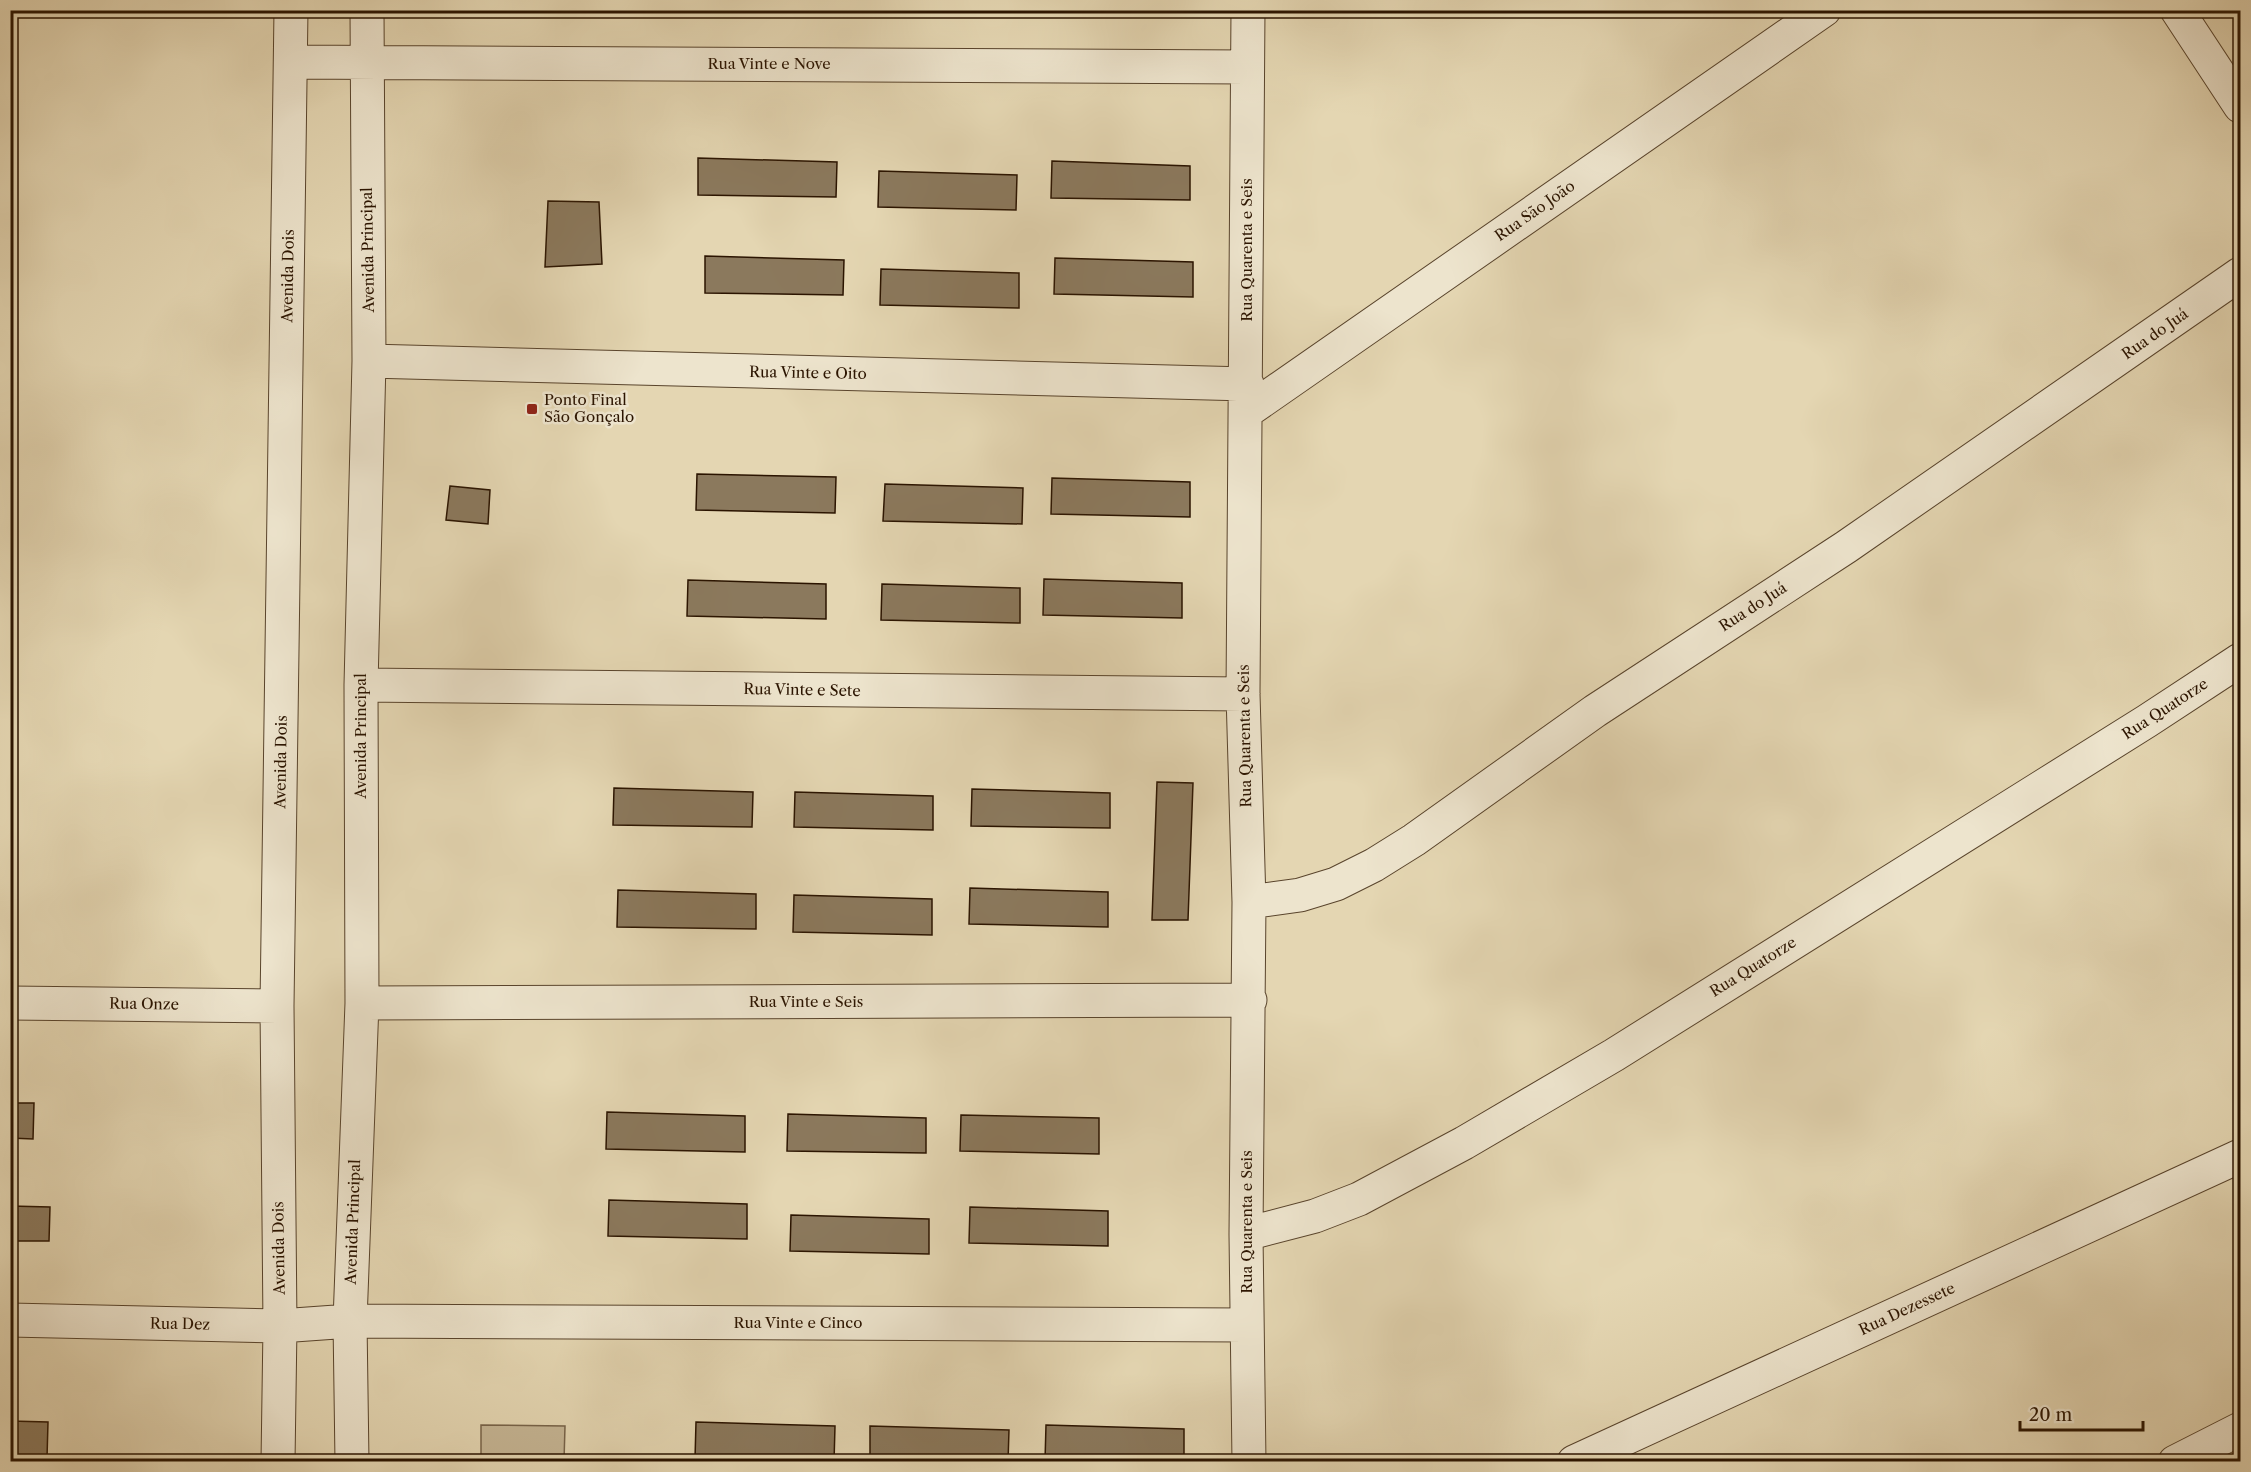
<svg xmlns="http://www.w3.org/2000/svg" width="2251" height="1472" font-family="'Libre Caslon Text',serif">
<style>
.green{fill:#c5b594;stroke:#78644a;stroke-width:1.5}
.building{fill:#8b795d;stroke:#2b1400;stroke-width:1.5}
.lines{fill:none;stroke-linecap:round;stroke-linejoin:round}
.minor-casing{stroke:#59442c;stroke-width:35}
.minor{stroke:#ede4cd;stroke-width:33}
.poi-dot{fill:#8f2418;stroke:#ede4cd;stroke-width:2}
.labels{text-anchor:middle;stroke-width:5;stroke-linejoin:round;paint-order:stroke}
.street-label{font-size:15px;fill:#2b1400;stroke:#ede4cd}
.poi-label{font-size:15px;fill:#2b1400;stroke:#ede4cd;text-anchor:start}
</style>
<rect width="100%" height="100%" fill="#e4d6b2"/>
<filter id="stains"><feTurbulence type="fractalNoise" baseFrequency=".00333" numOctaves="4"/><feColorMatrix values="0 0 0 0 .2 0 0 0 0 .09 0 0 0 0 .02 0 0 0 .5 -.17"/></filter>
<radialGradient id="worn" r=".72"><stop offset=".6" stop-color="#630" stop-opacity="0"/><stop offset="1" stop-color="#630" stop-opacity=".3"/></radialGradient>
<path class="green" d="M481 1425 565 1426 564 1461H481Z"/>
<path class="building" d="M698 158 837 162 836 197 698 195Z
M1052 161 1190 166V200L1051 198Z
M879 171 1017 175 1016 210 878 207Z
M548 201 599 202 602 264 545 267Z
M705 256 844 260 843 295 705 293Z
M1055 258 1193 262V297L1054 294Z
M881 269 1019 273V308L880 305Z
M697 474 836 477 835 513 696 510Z
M1052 478 1190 482V517L1051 514Z
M885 484 1023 488 1022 524 883 521Z
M450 486 490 490 488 524 446 520Z
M1044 579 1182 583V618L1043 615Z
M688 580 826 584V619L687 616Z
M882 584 1020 588V623L881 620Z
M1157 782 1193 783 1188 920H1152Z
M614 788 753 792 752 827 613 825Z
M972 789 1110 793V828L971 826Z
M795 792 933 796V830L794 827Z
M970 888 1108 892V927L969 924Z
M618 890 756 894V929L617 927Z
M794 895 932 899V935L793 932Z
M10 1103H34L33 1139 10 1138Z
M607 1112 745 1116V1152L606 1149Z
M788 1114 926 1118V1153L787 1151Z
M961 1115 1099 1118V1154L960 1151Z
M609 1200 747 1204V1239L608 1236Z
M10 1206 50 1207 49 1241H10Z
M970 1207 1108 1211V1246L969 1243Z
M791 1215 929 1219V1254L790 1251Z
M10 1421 48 1422 47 1458 10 1457Z
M696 1422 835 1426 834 1462 695 1459Z
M1046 1425 1184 1429V1462L1045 1461Z
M870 1426 1009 1430 1008 1462H870Z"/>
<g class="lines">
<defs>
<path id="minor" d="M1248 10 1243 694 1249 902 1246 1234 1249 1462
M2177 10 2240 106
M292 62 1247 67
M369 361 1247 384
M1246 412 1824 10
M361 685 1243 694
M1249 902 1300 895 1336 884 1374 865 1414 840 1595 711 1846 547 2240 274
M10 1003 277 1006
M362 1003 1250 1000
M1246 1234 1315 1216 1359 1199 1464 1143 1614 1055 2147 721 2240 660
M10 1320 280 1326 350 1321 1246 1325
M278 1462 280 1326 277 1006 291 10
M352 1462 350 1321 362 1003 361 685 369 361 367 10
M1574 1462 2240 1156
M2175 1462 2240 1429"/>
</defs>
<use href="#minor" class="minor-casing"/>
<use href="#minor" class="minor"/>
</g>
<rect class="poi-dot" x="526" y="403" width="12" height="12" rx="3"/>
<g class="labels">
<g class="street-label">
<text x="769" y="69">Rua Vinte e Nove</text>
<text transform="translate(1535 211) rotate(-35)" y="5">Rua São João</text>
<text transform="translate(368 250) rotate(-91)" y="5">Avenida Principal</text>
<text transform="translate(1247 250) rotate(-90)" y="5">Rua Quarenta e Seis</text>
<text transform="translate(288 276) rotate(-89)" y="5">Avenida Dois</text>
<text transform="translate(2155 334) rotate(-35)" y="5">Rua do Juá</text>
<text transform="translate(808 373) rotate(1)" y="5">Rua Vinte e Oito</text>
<text transform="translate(1753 607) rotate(-33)" y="5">Rua do Juá</text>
<text transform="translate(802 690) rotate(1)" y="5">Rua Vinte e Sete</text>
<text transform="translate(2165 709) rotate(-33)" y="5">Rua Quatorze</text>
<text transform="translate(361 736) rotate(-90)" y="5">Avenida Principal</text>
<text transform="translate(1245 736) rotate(-91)" y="5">Rua Quarenta e Seis</text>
<text transform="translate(281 762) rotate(-89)" y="5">Avenida Dois</text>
<text transform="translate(1753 967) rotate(-32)" y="5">Rua Quatorze</text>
<text x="806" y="1007">Rua Vinte e Seis</text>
<text transform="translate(144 1004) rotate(1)" y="5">Rua Onze</text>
<text transform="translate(353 1222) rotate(-88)" y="5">Avenida Principal</text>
<text transform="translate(1247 1222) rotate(-90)" y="5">Rua Quarenta e Seis</text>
<text transform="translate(279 1248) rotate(-91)" y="5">Avenida Dois</text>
<text transform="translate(1907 1309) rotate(-25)" y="5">Rua Dezessete</text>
<text x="798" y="1328">Rua Vinte e Cinco</text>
<text transform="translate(180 1324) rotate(1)" y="5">Rua Dez</text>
</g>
<g class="poi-label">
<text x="544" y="405">Ponto Final<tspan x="544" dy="17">São Gonçalo</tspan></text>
</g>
</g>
<rect width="2251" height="1472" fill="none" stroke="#e4d6b2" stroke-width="36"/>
<rect x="12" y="12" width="2227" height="1448" fill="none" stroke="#2b1400" stroke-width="3"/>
<rect x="18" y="18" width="2215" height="1436" fill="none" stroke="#2b1400" stroke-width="1.5"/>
<path d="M2020 1421v9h123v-9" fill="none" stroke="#2b1400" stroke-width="3"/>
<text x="2029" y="1421" font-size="18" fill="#2b1400" stroke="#ede4cd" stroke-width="4.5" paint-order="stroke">20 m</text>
<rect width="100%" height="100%" filter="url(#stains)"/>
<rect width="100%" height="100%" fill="url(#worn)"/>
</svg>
